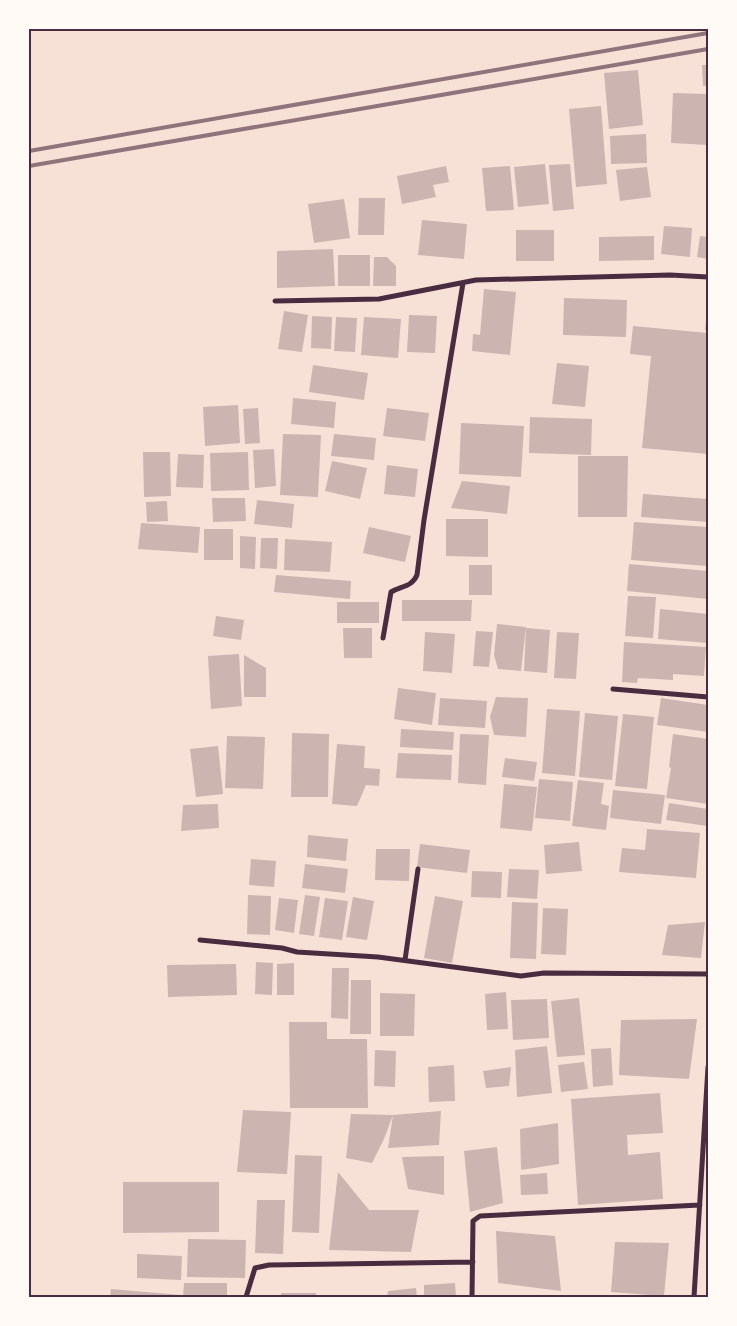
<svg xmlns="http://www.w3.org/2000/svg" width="737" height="1326" font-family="'PT Sans Narrow',sans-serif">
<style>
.building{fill:#ccb4b1}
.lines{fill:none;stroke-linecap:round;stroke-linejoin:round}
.minor{stroke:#4a2c40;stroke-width:5}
.rail{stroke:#8f747c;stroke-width:4}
.neatline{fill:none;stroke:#4a2c40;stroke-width:2}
</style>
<rect width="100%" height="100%" fill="#f7e1d7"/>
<path class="building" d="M702 65H708V86H703Z
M638 70 643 125 609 129 604 73Z
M673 93 708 94V145L671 143Z
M601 106 607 184 576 187 569 109Z
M646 134 647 163 611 164 610 136Z
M545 164 549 204 518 207 514 167Z
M570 164 574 209 553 211 549 165Z
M446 166 449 182 433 185 436 197 402 204 397 176Z
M510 166 514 210 486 211 482 168Z
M647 167 651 197 620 201 616 170Z
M359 198H385L384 235H358Z
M344 199 350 238 314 243 308 204Z
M422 220 467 224 464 259 418 255Z
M664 226 692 228 690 257 661 254Z
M516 230H554V261H516Z
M654 236V260L599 261V237Z
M700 236 708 237V259L697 257Z
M333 249 335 286 277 288V251Z
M338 255H370V286H338Z
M374 257H387L396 266V286H373Z
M484 289 516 292 510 355 472 351 473 334 480 335Z
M564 298 627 300 626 337 563 335Z
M284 311 308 315 302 352 278 349Z
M707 312H708V330H705Z
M409 315 437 316 435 353 407 352Z
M312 316 332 317 331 349 311 348Z
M336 317 357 318 355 352 334 351Z
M364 317 401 319 398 358 361 355Z
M633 326 708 333V454L642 448 651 356 630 354Z
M557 363 589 366 585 407 552 404Z
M313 365 368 373 364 400 309 392Z
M293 398 336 402 334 428 291 424Z
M238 405 240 443 205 446 203 407Z
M258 408 260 443 245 444 243 409Z
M387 408 429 413 425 441 383 436Z
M530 417 592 419 591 455 529 453Z
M461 423 524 426 521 477 459 474Z
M283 434 321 435 318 497 280 495Z
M334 434 376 438 374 460 331 456Z
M274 449 276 486 255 488 253 450Z
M143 452H170L171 496 144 497Z
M248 452 249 490 211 491 210 453Z
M178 454 204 455 203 488 176 487Z
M578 456H628L627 517H578Z
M332 461 367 468 360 499 325 491Z
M387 465 418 469 415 497 384 494Z
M462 481 510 486 507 514 451 508Z
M643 494 708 499V522L641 517Z
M212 498H245L246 521 213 522Z
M257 500 294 504 292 528 254 524Z
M167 501 168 521 147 522 146 502Z
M446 519H488V557L446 556Z
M634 522 708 527 707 566 631 560Z
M141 523 200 527 198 553 138 549Z
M369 527 411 536 405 562 363 553Z
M204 529H233V560H204Z
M240 536 256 537 255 569 240 568Z
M261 538H278L277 569 260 568Z
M285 539 332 542 330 572 284 570Z
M629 564 708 571V599L627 591Z
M469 565H492V595H469Z
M276 575 351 581 350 599 274 592Z
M628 596 656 597 653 638 625 636Z
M402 600H472L471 621H402Z
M337 602H379V623H337Z
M660 609 708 614V643L658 639Z
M216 616 244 620 241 640 213 636Z
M497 624 526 627 521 671 498 669 494 655Z
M343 628H372V658H344Z
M526 628 550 630 547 673 524 671Z
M476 631 493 632 489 667 473 666Z
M425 632 455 634 452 673 423 671Z
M557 632 579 633 576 679 554 678Z
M624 642 706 647 704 676 673 674V680L638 678 637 683 622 682Z
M239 654 242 706 211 709 208 656Z
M244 655 266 668V697H244Z
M398 688 436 693 432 725 394 719Z
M496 697 528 698 526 737 494 735 490 717Z
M440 698 487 701 485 728 438 725Z
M661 698 708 705V732L657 725Z
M547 709 580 711 575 776 542 773Z
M585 713 618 716 612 780 579 777Z
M623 714 654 717 647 789 615 786Z
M401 729 454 732 453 750 400 747Z
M292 733 329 734 328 797H291Z
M460 734 489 735 486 785 458 783Z
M673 734 708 739V804L666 798 671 768 669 767Z
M227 736 265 737 263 789 225 788Z
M337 744 365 746 364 768 380 769 379 786 366 785 357 806 332 804Z
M218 746 223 794 196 797 190 749Z
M398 753 452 755 451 780 396 778Z
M505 758 537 762 534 781 502 777Z
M539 779 573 782 570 821 535 818Z
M578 780 604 783 601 804 609 806 606 830 572 826Z
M504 784 537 787 532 831 500 828Z
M613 790 665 795 661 824 610 818Z
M669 803 708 809 707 826 666 820Z
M218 804 219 828 181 831 183 805Z
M647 829 700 833 696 878 619 872 622 848 645 850Z
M308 835 348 839 346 861 307 857Z
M579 842 582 871 546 874 544 845Z
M420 844 470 850 467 873 417 867Z
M376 849H410L409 881 375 880Z
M251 859 276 861 274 887 249 885Z
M305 864 348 869 345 893 302 888Z
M509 869 539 870 537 899 507 897Z
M472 871 502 872 501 898 471 897Z
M248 895 271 896 270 935 247 934Z
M305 895 320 897 314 936 299 934Z
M435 896 463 901 452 963 424 958Z
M353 897 374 901 367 940 346 937Z
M279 898 298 900 294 933 275 930Z
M325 898 348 901 342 940 319 937Z
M512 902 538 903 536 959 510 958Z
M543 908 568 909 566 955 541 954Z
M705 922 701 958 662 955 668 925Z
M256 962 273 963 272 995 255 994Z
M294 963V995H277V964Z
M236 964 237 995 168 997 167 965Z
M332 968H349L348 1019 331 1018Z
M351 980H371V1034H350Z
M506 992 508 1029 487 1030 485 994Z
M380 993 415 994 414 1036H380Z
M579 998 585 1055 557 1057 551 1001Z
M547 999 549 1038 513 1040 511 1000Z
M697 1019 689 1079 619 1075 621 1020Z
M289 1022H327V1039H367L368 1108H290Z
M547 1046 552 1093 517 1097 515 1050Z
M611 1048 613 1085 593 1087 591 1049Z
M375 1050 396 1051 395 1087 374 1086Z
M584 1062 588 1089 561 1092 558 1065Z
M454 1065 455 1101 429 1102 428 1067Z
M511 1067 509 1086 486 1088 483 1071Z
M660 1093 663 1133 627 1135 628 1155 660 1152 663 1199 578 1205 571 1099Z
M243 1110 291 1112 287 1174 237 1172Z
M441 1111 439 1145 388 1148 393 1115 384 1139 372 1163 346 1158 351 1114 393 1115Z
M558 1123 559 1164 521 1170 520 1129Z
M497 1147 503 1203 470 1212 464 1151Z
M295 1155 322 1156 319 1233 292 1232Z
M444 1156V1195L408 1189 402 1157Z
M338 1172 369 1210H419L411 1252 329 1250Z
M547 1173 548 1194 521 1195 520 1175Z
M123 1182H219V1232L123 1233Z
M257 1200H285L283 1254 255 1253Z
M496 1231 555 1236 561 1291 498 1283Z
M188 1239 246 1240 245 1278 187 1277Z
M615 1242 669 1243 664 1296 611 1292Z
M137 1254 182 1256 181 1280 137 1278Z
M184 1283H227V1297H183Z
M455 1283 456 1297H424V1285Z
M416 1288 417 1297H387L388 1291Z
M111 1289 181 1295V1297H110Z
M281 1293H316V1297H281Z"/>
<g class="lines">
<path class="minor" d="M275 301 379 299 476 280 670 275 708 277
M383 638 391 592C401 586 412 587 417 575L424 520 463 283
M613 689 708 697
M200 940 282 948 297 952 378 957 521 976 544 973 708 974
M405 960 418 869
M246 1297 255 1268 269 1265 473 1262
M472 1297 473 1221 480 1216 700 1205
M694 1297 708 1067"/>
<path class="rail" d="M29 151 708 33
M29 166 708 49"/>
</g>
<rect width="737" height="1326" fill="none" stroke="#fffaf5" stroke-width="60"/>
<rect x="30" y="30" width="677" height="1266" class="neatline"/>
</svg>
